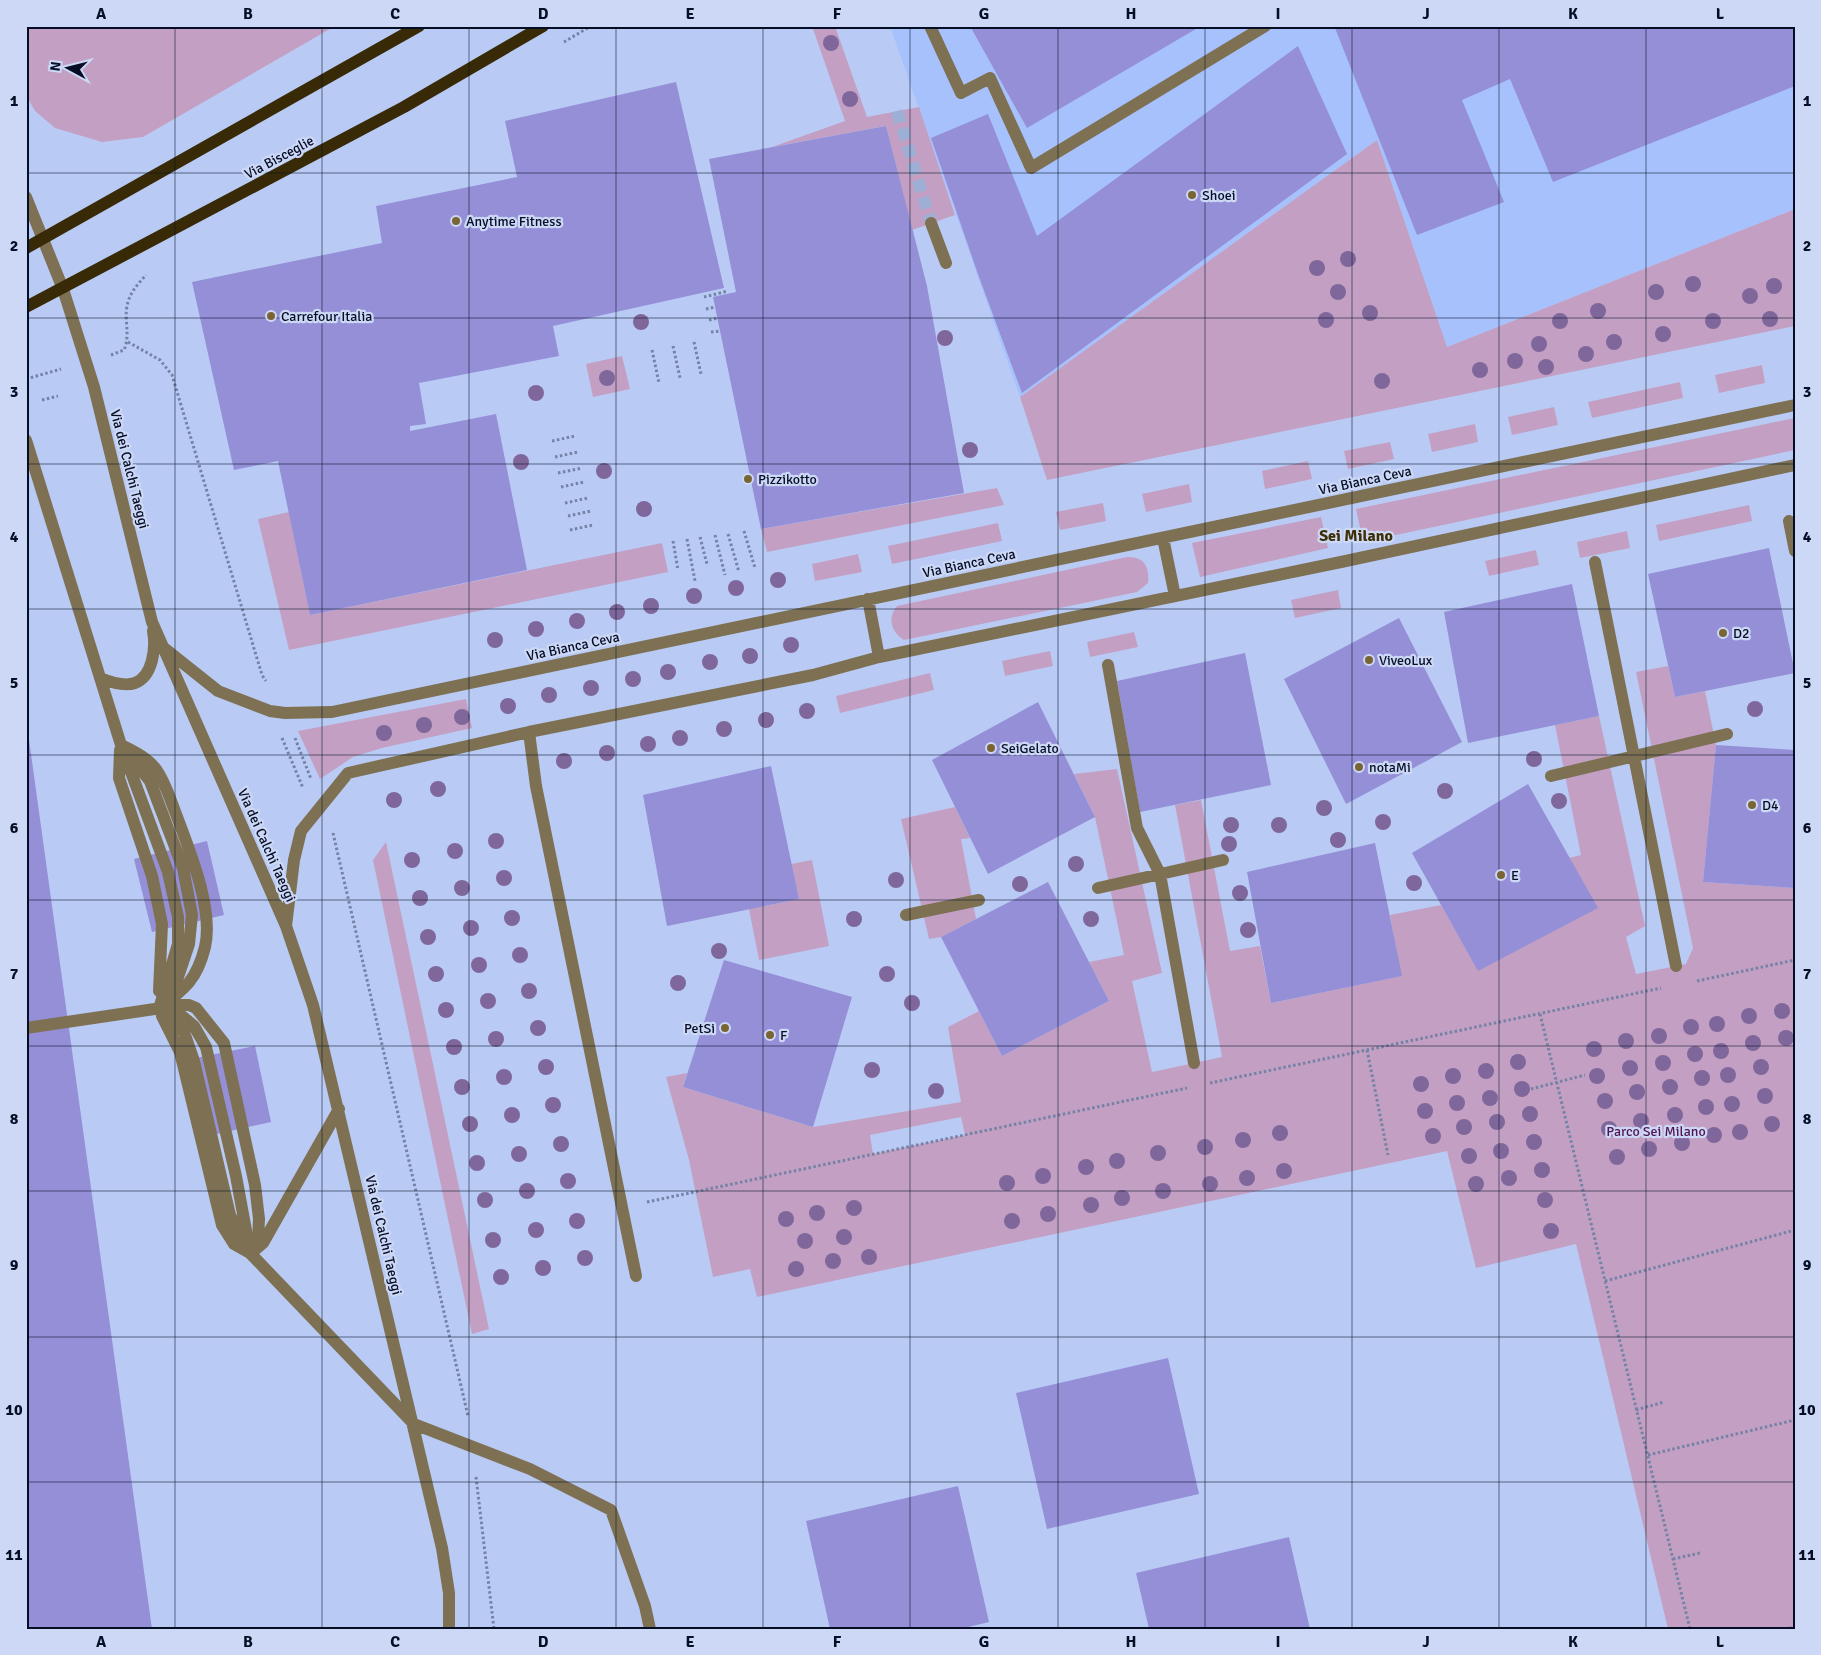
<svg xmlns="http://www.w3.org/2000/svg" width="1821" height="1655" font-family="Signika,sans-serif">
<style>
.built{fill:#a7c1fd}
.green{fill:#c3a0c3;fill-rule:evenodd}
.building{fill:#948fd7}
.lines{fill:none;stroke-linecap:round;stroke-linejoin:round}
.minor-tunnel{stroke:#9eafd6;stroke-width:12;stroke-dasharray:12 6;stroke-linecap:butt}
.path{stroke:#7482a5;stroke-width:3;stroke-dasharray:2.5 2.5;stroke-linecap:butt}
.minor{stroke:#7e7153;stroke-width:12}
.major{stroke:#382a07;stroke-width:12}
.tree{fill:#7f679b}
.grid{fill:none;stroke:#060e26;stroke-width:1;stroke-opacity:0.55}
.poi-dot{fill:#796433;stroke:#ccd8f5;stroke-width:2}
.labels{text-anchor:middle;stroke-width:4.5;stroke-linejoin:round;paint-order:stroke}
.street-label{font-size:14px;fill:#060e26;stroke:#ccd8f5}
.poi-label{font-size:14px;fill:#060e26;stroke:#ccd8f5;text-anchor:start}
.park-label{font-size:14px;fill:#501551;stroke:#ccd8f5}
.quarter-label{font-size:16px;font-weight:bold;fill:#3e2e04;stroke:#ccd8f5}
.neatline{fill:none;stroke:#060e26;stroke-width:2}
.grid-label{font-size:16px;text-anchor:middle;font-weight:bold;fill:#060e26}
</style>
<rect width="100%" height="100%" fill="#b9cbf5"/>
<path class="built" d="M890 26H1795V209L1447 347 1377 140 1020 397Z"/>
<path class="green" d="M26 26H335L143 137 102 142 55 128 35 111 26 95Z
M812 26H835L867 117 919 107 955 215 912 230 886 126 772 147 845 121Z
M1377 140 1447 347 1795 209V326L1047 480 1020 397Z
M622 356 630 389 593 397 586 364Z
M1762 365 1765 383 1719 393 1715 375Z
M1680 382 1683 398 1592 418 1588 402Z
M1554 407 1558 425 1512 435 1508 417Z
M1795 418V450L1363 542 1356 509Z
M1475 424 1478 442 1432 452 1428 434Z
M1390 442 1394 459 1348 469 1344 451Z
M1308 461 1312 479 1265 489 1262 471Z
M1189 484 1192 502 1146 512 1142 494Z
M997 488 1004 505 767 552 761 529Z
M1103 503 1106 521 1060 530 1056 512Z
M1749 505 1752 521 1659 541 1656 525Z
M289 512 310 615 662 543 668 572 289 650 258 519Z
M1321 517 1328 548 1200 577 1192 543Z
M998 523 1002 541 892 564 888 546Z
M1627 531 1630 548 1580 558 1577 542Z
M1536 550 1539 565 1489 576 1485 561Z
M858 554 862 572 815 581 812 564Z
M1127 557C1144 556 1150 567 1148 583L1137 592 904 640C891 632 887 618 897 606Z
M1338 590 1341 608 1295 618 1291 600Z
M1134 632 1138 647 1090 657 1087 642Z
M1050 651 1053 666 1005 676 1002 661Z
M1668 666 1675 697 1705 691 1716 745 1703 882 1795 888V1629H1668L1576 1244 1476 1268 1447 1151 757 1297 750 1269 713 1277 689 1160 666 1077 687 1073 683 1087 813 1127 961 1102 948 1027 979 1011 1002 1056 1109 1001 1089 962 1124 955 1095 817 1074 774 1117 769 1162 973 1132 981 1152 1072 1222 1057 1175 805 1201 800 1230 951 1260 946 1271 1003 1401 976 1390 915 1441 905 1478 970 1569 858 1581 855 1555 725 1599 716 1645 926 1626 937 1636 974 1686 964 1693 948 1636 672ZM961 1117 965 1135 873 1154 870 1135Z
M930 673 934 690 840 713 836 696Z
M466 699 472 728 382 748 353 757 320 779 298 731Z
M955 807 970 838 961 839 976 919 941 937 929 939 901 819Z
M386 842 489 1329 472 1334 373 860Z
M812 860 829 946 759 960 749 909 799 899 791 864Z"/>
<path class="building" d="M970 26H1201L1027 128Z
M1338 26H1795V86L1553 182 1510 79 1462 100 1504 202 1417 235 1335 28Z
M1298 46 1347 154 1022 393 979 277 931 138 988 114 1037 236Z
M676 82 724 288 553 326 559 356 419 383 426 424 410 426V431L496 414 527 570 310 615 278 461 234 470 192 282 382 243 376 206 517 177 505 121Z
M886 126 927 286 964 493 761 529 713 297 736 292 709 159Z
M1769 548 1795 673 1675 697 1648 574Z
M1572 584 1599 716 1468 743 1444 612Z
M1399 618 1462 742 1346 804 1284 679Z
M1245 653 1271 785 1140 812 1117 681Z
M1038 702 1095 817 988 874 932 760Z
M27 725 152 1629H26Z
M1716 745 1795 750V888L1703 882Z
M771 766 799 899 667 926 643 795Z
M1528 784 1598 908 1478 971 1412 853Z
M207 841 224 915 152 932 134 859Z
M1375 843 1402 976 1271 1003 1247 872Z
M1048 882 1109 1001 1002 1056 941 937Z
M724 960 852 997 813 1127 683 1087Z
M255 1046 271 1122 199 1138 181 1061Z
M1168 1358 1199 1494 1047 1529 1016 1393Z
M958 1486 989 1622 960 1629H830L806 1521Z
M1289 1537 1310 1629H1149L1136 1573Z"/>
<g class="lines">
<path class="minor-tunnel" d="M897 111 931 223"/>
<path class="path" d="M564 42 591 26
M704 297 728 291
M706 309 715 307
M709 320 718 318
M711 332 720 331
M128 342 160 360 172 375 262 675 266 681
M694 342 701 374
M673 346 680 378
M652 350 659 383
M111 355 124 350C131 334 123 318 128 302 131 291 139 283 146 275
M26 379 61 369
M42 400 58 396
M552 441 575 436
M555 457 578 452
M558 473 582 468
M561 487 584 482
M565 503 588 498
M568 516 591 511
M570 530 593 525
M744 531 755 568
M728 534 739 572
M715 535 725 575
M700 537 707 564
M687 539 695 581
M673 541 678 570
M282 738 303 788
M295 738 311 779
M333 833 468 1416
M1697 981 1795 960
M1540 1014 1690 1629
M1367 1050 1388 1155
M1210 1083 1661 988
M1531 1089 1585 1075
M647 1202 1187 1088
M1605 1281 1795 1230
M1636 1410 1664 1402
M1648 1455 1795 1420
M476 1477 494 1629
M1673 1559 1700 1553
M1784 1629 1795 1627"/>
<path class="minor" d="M930 26 961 93 990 78 1031 168 1265 26
M26 197 63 289 94 387 152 622 286 926 313 1005 442 1548 449 1593V1629
M931 223 946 263
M26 440 121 745 168 872 178 917V944L159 1009
M1789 521 1795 551
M1163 538 1175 596
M1595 562 1676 966
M868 599 879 657
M164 648 218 691 270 711 285 713 332 712 1795 405
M1108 665 1137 828 1160 874 1194 1063
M100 678C110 682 124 687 135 683 153 676 156 648 153 631
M529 732 536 786 636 1276
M121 745C133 751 146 757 155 768 165 781 170 799 176 814 189 849 214 909 205 947 197 979 186 988 161 1007
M120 750 119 778 152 876 162 924 159 991
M128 753 150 781 183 868 192 915 189 944 178 977 168 994
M1551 776 1727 734
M1098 888 1223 860
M906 915 979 900
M286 926 294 860 301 831 348 773 529 732 813 675 879 657 1341 562 1795 465
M159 1009 184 1032 194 1061 230 1215 250 1253 414 1424 530 1469 611 1510 645 1606 650 1629
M164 1010 182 1016 194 1026 206 1047 236 1176 248 1241
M162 1016 180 1052 222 1225 234 1244 250 1253
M26 1028 182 1005H189L196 1008 224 1043 255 1185 259 1219 258 1239 250 1253
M256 1249 263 1243 339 1109"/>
<path class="major" d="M26 248 419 26
M26 307 404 107 543 26"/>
</g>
<g class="tree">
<circle cx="831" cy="43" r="8"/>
<circle cx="850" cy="99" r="8"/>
<circle cx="1348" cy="259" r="8"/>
<circle cx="1317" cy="268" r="8"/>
<circle cx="1693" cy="284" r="8"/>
<circle cx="1774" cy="286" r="8"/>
<circle cx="1338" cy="292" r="8"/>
<circle cx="1656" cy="292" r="8"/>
<circle cx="1750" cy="296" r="8"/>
<circle cx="1598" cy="311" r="8"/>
<circle cx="1370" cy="313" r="8"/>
<circle cx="1770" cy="319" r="8"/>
<circle cx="1326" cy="320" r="8"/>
<circle cx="1560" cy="321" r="8"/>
<circle cx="1713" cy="321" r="8"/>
<circle cx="641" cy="322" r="8"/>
<circle cx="1663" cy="334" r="8"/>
<circle cx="945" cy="338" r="8"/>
<circle cx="1614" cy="342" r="8"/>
<circle cx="1539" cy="344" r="8"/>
<circle cx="1586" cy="354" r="8"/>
<circle cx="1515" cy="361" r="8"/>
<circle cx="1546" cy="367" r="8"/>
<circle cx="1480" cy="370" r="8"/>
<circle cx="607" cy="378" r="8"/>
<circle cx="1382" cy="381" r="8"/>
<circle cx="536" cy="393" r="8"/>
<circle cx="970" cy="450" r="8"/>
<circle cx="521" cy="462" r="8"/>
<circle cx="604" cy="471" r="8"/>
<circle cx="644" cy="509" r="8"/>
<circle cx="778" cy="580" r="8"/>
<circle cx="736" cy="588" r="8"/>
<circle cx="694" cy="596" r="8"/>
<circle cx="651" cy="606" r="8"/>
<circle cx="617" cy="612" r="8"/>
<circle cx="577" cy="621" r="8"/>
<circle cx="536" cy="629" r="8"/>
<circle cx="495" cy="640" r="8"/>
<circle cx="791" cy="645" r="8"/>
<circle cx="750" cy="656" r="8"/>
<circle cx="710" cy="662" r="8"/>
<circle cx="668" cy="672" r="8"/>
<circle cx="633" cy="679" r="8"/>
<circle cx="591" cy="688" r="8"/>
<circle cx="549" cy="695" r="8"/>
<circle cx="508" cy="706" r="8"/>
<circle cx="1755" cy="709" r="8"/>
<circle cx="807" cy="711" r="8"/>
<circle cx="462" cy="717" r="8"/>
<circle cx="766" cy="720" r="8"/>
<circle cx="424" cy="725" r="8"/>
<circle cx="724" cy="729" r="8"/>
<circle cx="384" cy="733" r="8"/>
<circle cx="680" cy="738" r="8"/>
<circle cx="648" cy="744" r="8"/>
<circle cx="607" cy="753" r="8"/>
<circle cx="1534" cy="759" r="8"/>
<circle cx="564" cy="761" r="8"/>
<circle cx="438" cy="789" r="8"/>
<circle cx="1445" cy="791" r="8"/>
<circle cx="394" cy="800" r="8"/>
<circle cx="1559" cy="801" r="8"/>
<circle cx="1324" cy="808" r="8"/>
<circle cx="1383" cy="822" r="8"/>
<circle cx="1231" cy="825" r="8"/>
<circle cx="1279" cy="825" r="8"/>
<circle cx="1338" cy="840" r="8"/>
<circle cx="496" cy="841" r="8"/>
<circle cx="1229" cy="844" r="8"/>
<circle cx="455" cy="851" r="8"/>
<circle cx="412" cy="860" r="8"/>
<circle cx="1076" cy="864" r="8"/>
<circle cx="504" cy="878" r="8"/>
<circle cx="896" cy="880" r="8"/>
<circle cx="1414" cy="883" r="8"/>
<circle cx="1020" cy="884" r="8"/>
<circle cx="462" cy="888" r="8"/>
<circle cx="1240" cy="893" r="8"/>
<circle cx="420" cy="898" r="8"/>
<circle cx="512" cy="918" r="8"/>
<circle cx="854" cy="919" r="8"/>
<circle cx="1091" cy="919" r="8"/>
<circle cx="471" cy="928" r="8"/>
<circle cx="1248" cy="930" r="8"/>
<circle cx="428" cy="937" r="8"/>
<circle cx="719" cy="951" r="8"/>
<circle cx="520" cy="955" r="8"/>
<circle cx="479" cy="965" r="8"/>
<circle cx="436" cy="974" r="8"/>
<circle cx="887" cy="974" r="8"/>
<circle cx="678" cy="983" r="8"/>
<circle cx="529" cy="991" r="8"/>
<circle cx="488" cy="1001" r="8"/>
<circle cx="912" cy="1003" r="8"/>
<circle cx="446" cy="1010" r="8"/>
<circle cx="1782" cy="1011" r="8"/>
<circle cx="1749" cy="1016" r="8"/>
<circle cx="1717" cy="1024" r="8"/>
<circle cx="1691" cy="1027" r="8"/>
<circle cx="538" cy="1028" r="8"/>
<circle cx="1659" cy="1036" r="8"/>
<circle cx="1786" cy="1038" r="8"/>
<circle cx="496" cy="1039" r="8"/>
<circle cx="1626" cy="1041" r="8"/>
<circle cx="1753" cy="1043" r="8"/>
<circle cx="454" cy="1047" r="8"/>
<circle cx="1594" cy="1049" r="8"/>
<circle cx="1721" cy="1051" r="8"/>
<circle cx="1695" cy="1054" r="8"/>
<circle cx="1518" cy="1062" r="8"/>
<circle cx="1663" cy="1063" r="8"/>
<circle cx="546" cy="1067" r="8"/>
<circle cx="1761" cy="1067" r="8"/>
<circle cx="1630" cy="1068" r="8"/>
<circle cx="872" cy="1070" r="8"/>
<circle cx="1486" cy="1071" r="8"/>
<circle cx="1728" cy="1075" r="8"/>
<circle cx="1453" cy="1076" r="8"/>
<circle cx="1597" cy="1076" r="8"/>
<circle cx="504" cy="1077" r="8"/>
<circle cx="1702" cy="1078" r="8"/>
<circle cx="1421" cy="1084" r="8"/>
<circle cx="462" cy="1087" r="8"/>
<circle cx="1670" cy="1087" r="8"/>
<circle cx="1522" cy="1089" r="8"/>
<circle cx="936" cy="1091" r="8"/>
<circle cx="1637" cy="1092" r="8"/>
<circle cx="1765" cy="1096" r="8"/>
<circle cx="1490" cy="1098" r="8"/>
<circle cx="1605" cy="1101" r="8"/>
<circle cx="1457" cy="1103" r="8"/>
<circle cx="1732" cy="1104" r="8"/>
<circle cx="553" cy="1105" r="8"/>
<circle cx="1706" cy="1107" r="8"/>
<circle cx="1425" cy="1111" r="8"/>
<circle cx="1530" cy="1114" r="8"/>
<circle cx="512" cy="1115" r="8"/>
<circle cx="1675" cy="1115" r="8"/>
<circle cx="1641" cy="1121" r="8"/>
<circle cx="1497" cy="1122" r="8"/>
<circle cx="470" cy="1124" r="8"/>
<circle cx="1772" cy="1124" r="8"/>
<circle cx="1464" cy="1127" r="8"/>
<circle cx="1609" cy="1129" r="8"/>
<circle cx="1740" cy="1132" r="8"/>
<circle cx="1280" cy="1133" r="8"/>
<circle cx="1714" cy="1135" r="8"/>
<circle cx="1433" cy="1136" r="8"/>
<circle cx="1243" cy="1140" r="8"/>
<circle cx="1534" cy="1142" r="8"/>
<circle cx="1682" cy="1143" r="8"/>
<circle cx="561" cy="1144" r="8"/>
<circle cx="1205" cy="1147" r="8"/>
<circle cx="1649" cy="1149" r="8"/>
<circle cx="1501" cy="1151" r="8"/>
<circle cx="1158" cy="1153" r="8"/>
<circle cx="519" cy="1154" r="8"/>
<circle cx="1469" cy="1156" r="8"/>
<circle cx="1617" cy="1157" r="8"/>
<circle cx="1117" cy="1161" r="8"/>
<circle cx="477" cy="1163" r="8"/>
<circle cx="1086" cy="1167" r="8"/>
<circle cx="1542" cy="1170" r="8"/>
<circle cx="1284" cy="1171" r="8"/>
<circle cx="1043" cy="1176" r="8"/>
<circle cx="1247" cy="1178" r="8"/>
<circle cx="1509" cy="1178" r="8"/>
<circle cx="568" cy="1181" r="8"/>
<circle cx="1007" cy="1183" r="8"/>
<circle cx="1210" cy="1184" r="8"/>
<circle cx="1476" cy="1184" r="8"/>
<circle cx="527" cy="1191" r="8"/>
<circle cx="1163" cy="1191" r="8"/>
<circle cx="1122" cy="1198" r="8"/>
<circle cx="485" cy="1200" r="8"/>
<circle cx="1545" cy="1200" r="8"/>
<circle cx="1091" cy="1205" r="8"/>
<circle cx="854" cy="1208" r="8"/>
<circle cx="817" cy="1213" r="8"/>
<circle cx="1048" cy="1214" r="8"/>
<circle cx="786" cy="1219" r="8"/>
<circle cx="577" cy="1221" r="8"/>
<circle cx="1012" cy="1221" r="8"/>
<circle cx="536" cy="1230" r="8"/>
<circle cx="1551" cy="1231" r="8"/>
<circle cx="844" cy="1237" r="8"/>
<circle cx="493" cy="1240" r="8"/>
<circle cx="805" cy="1241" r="8"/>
<circle cx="869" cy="1257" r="8"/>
<circle cx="585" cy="1258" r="8"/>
<circle cx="833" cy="1261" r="8"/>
<circle cx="543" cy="1268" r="8"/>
<circle cx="796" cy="1269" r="8"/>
<circle cx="501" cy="1277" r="8"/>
</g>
<path class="grid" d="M175 26V1629M322 26V1629M469 26V1629M616 26V1629M763 26V1629M910 26V1629M1058 26V1629M1205 26V1629M1352 26V1629M1499 26V1629M1646 26V1629M26 173H1795M26 318H1795M26 464H1795M26 609H1795M26 755H1795M26 900H1795M26 1046H1795M26 1191H1795M26 1337H1795M26 1482H1795"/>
<g class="poi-dot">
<circle cx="1192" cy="195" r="5"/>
<circle cx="456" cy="221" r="5"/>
<circle cx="271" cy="316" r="5"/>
<circle cx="748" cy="479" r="5"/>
<circle cx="1723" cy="633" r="5"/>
<circle cx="1369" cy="660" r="5"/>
<circle cx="991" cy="748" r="5"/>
<circle cx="1359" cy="767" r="5"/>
<circle cx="1752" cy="805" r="5"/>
<circle cx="1501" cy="875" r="5"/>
<circle cx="725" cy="1028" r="5"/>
<circle cx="770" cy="1035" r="5"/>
</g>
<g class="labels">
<g class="street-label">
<text transform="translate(279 157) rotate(-28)" y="5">Via Bisceglie</text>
<text transform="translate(130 469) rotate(76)" y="5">Via dei Calchi Taeggi</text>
<text transform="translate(1365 480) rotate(-12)" y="5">Via Bianca Ceva</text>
<text transform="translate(969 563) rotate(-12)" y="5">Via Bianca Ceva</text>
<text transform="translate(573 646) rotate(-12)" y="5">Via Bianca Ceva</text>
<text transform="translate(267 845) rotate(66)" y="5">Via dei Calchi Taeggi</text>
<text transform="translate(384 1235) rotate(77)" y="5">Via dei Calchi Taeggi</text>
</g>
<g class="poi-label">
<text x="1202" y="200">Shoei</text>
<text x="466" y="226">Anytime Fitness</text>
<text x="281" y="321">Carrefour Italia</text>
<text x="758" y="484">Pizzikotto</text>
<text x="1733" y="638">D2</text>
<text x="1379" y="665">ViveoLux</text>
<text x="1001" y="753">SeiGelato</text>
<text x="1369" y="772">notaMi</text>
<text x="1762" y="810">D4</text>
<text x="1511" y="880">E</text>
<text x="715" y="1033" text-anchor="end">PetSi</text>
<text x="780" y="1040">F</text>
</g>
<g class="park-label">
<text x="1656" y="1136">Parco Sei Milano</text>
</g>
<g class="quarter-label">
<text x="1356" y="541">Sei Milano</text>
</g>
</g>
<rect width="1821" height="1655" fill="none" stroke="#ccd8f5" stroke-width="55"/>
<g transform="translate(68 68) rotate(277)" stroke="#ccd8f5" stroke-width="4" paint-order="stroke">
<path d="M0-4L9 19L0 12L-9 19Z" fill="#060e26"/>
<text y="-8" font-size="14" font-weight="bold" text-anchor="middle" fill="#060e26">N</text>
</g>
<rect x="28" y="28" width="1766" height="1600" class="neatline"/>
<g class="grid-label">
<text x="101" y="19">A</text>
<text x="248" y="19">B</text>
<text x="395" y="19">C</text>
<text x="543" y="19">D</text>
<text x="690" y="19">E</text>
<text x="837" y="19">F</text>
<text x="984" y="19">G</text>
<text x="1131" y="19">H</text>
<text x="1278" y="19">I</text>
<text x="1426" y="19">J</text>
<text x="1573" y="19">K</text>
<text x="1720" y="19">L</text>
<text x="14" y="106">1</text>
<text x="1807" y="106">1</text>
<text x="14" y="251">2</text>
<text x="1807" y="251">2</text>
<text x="14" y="397">3</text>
<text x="1807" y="397">3</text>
<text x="14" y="542">4</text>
<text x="1807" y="542">4</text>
<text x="14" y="688">5</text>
<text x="1807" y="688">5</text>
<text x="14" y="833">6</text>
<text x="1807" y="833">6</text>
<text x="14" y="979">7</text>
<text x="1807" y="979">7</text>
<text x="14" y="1124">8</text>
<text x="1807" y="1124">8</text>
<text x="14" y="1270">9</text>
<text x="1807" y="1270">9</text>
<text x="14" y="1415">10</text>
<text x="1807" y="1415">10</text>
<text x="14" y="1560">11</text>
<text x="1807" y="1560">11</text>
<text x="101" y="1647">A</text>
<text x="248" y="1647">B</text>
<text x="395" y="1647">C</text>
<text x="543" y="1647">D</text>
<text x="690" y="1647">E</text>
<text x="837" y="1647">F</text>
<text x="984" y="1647">G</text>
<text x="1131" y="1647">H</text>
<text x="1278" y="1647">I</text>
<text x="1426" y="1647">J</text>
<text x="1573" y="1647">K</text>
<text x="1720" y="1647">L</text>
</g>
</svg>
